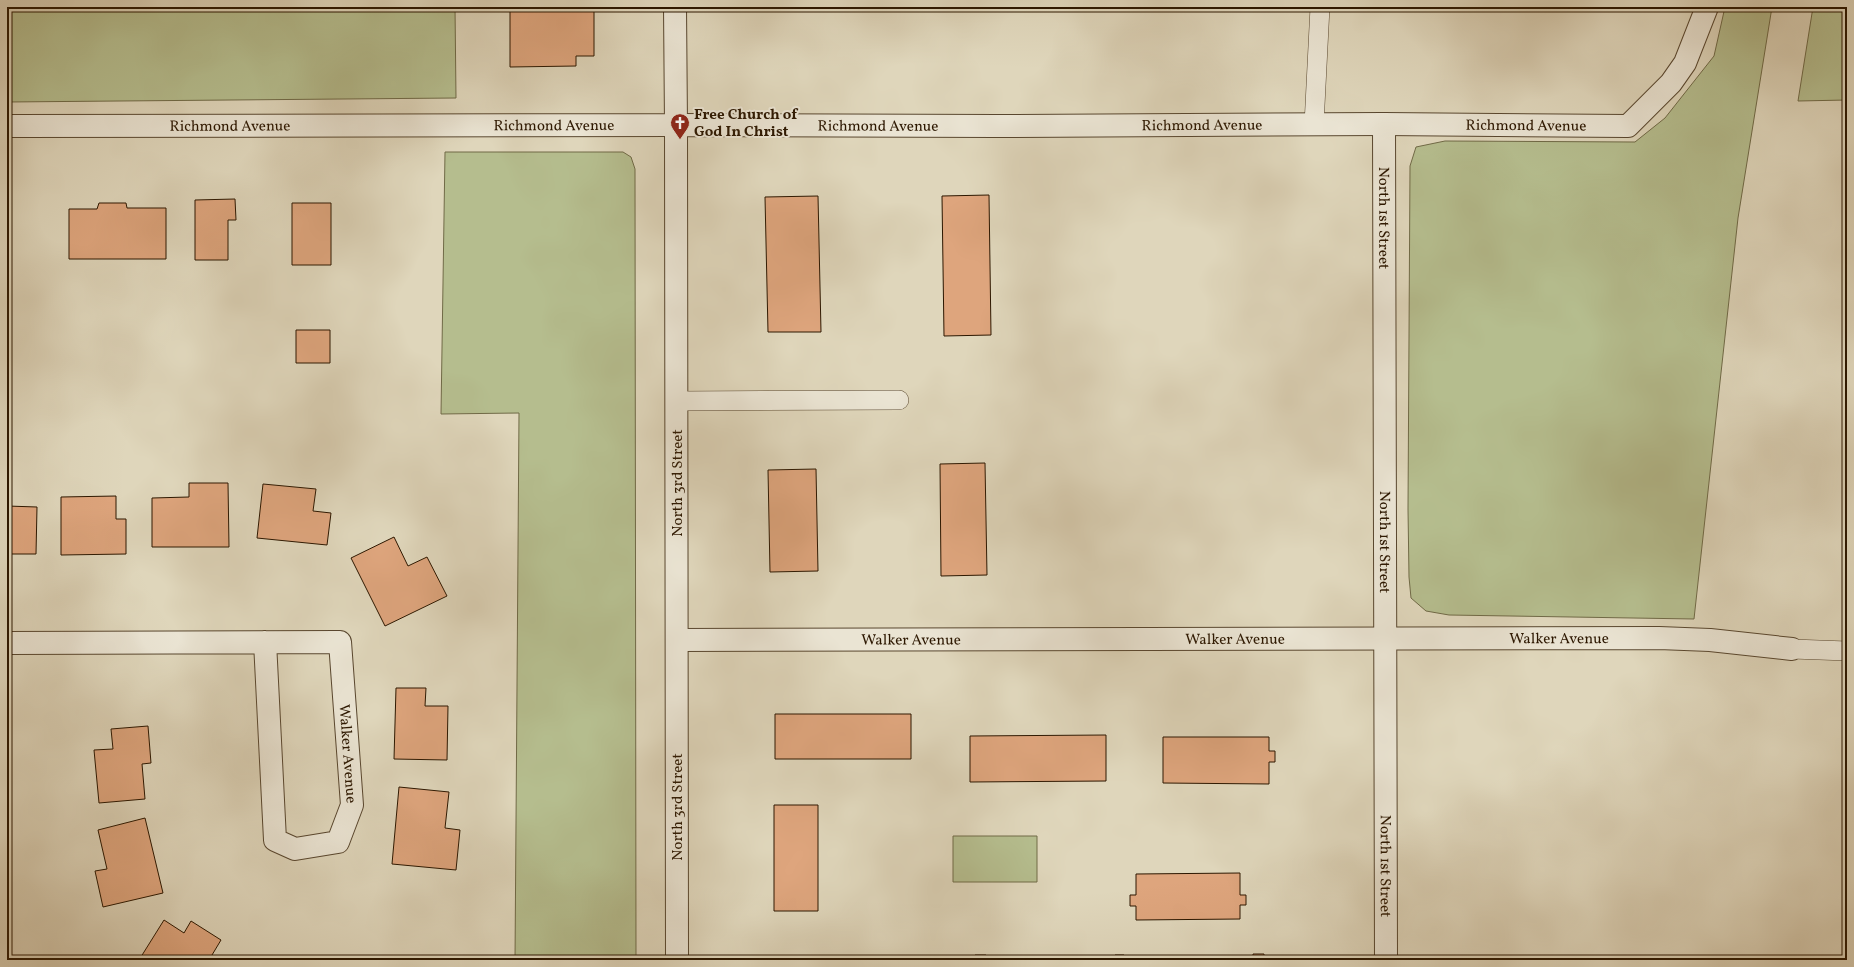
<svg xmlns="http://www.w3.org/2000/svg" width="1854" height="967" font-family="Vollkorn,serif">
<style>
.green{fill:#b5bd8e;stroke:#706a47}
.building{fill:#dea57d;stroke:#2c1700}
.lines{fill:none;stroke-linecap:round;stroke-linejoin:round}
.service-casing{stroke:#59472f;stroke-width:20}
.minor-casing{stroke:#59472f;stroke-width:24}
.tertiary-casing{stroke:#59472f;stroke-width:24}
.service{stroke:#eae4d3;stroke-width:19}
.minor{stroke:#eae4d3;stroke-width:22}
.tertiary{stroke:#eae4d3;stroke-width:22}
.labels{text-anchor:middle;stroke-width:4;stroke-linejoin:round;paint-order:stroke}
.poi-label{font-size:15px;font-weight:bold;fill:#2c1700;stroke:#eae4d3;text-anchor:start}
.street-label{font-size:15px;fill:#2c1700;stroke:#eae4d3}
</style>
<rect width="100%" height="100%" fill="#dfd6bb"/>
<filter id="stains"><feTurbulence type="fractalNoise" baseFrequency=".005" numOctaves="4"/><feColorMatrix values="0 0 0 0 .2 0 0 0 0 .09 0 0 0 0 .02 0 0 0 .5 -.17"/></filter>
<radialGradient id="worn" r=".72"><stop offset=".6" stop-color="#630" stop-opacity="0"/><stop offset="1" stop-color="#630" stop-opacity=".3"/></radialGradient>
<path class="green" d="M7 7H455L456 98 7 102Z
M1725 7H1772L1738 218 1694 619 1449 615 1426 611 1411 598 1409 577 1408 509 1410 166 1416 147 1445 141 1635 142 1665 118 1714 56Z
M1813 7H1847V100L1798 101Z
M445 152H623L631 157 635 169 636 960H515L519 413 441 414Z
M953 836H1037V882H953Z"/>
<path class="building" d="M510 8H594V56H576V66L510 67Z
M989 195 991 335 944 336 942 196Z
M818 196 821 332H768L765 197Z
M235 199 236 220H228V260H195V200Z
M99 203H126L127 208H166V259H69V209H97Z
M292 203H331V265H292Z
M296 330H330V363H296Z
M985 463 987 575 941 576 940 464Z
M816 469 818 571 770 572 768 470Z
M189 483H228L229 547H152V498L189 497Z
M263 484 316 489 313 511 331 513 327 545 257 538Z
M116 496V519H126V554L61 555V497Z
M7 506 37 507 36 554H7Z
M394 537 408 566 427 557 447 596 385 626 351 558Z
M396 688H426L425 706H448L447 760 394 759Z
M775 714H911V759H775Z
M148 726 151 763 142 764 145 799 99 803 94 750 113 749 111 729Z
M1106 735V781L970 782V736Z
M1163 737H1269V751H1275V762H1269V784L1163 783Z
M399 787 449 792 445 828 460 830 456 870 392 864Z
M774 805H818V911H774Z
M145 818 163 893 103 907 95 871 107 869 98 830Z
M1240 873V895H1246V905H1240V919L1136 920V906H1130V895H1136V874Z
M164 920 184 933 191 921 221 940 209 960H139Z
M1253 954H1264V960H1253Z
M975 955H986V960H976Z
M1115 955H1124V960H1115Z
M775 959H912V960H775Z"/>
<g class="lines">
<defs>
<path id="service" d="M1314 125 1320 7
M676 401 899 400
M1792 649 1847 651"/>
<g id="minor">
<path id="s1" d="M1384 124 1386 960"/>
<path id="s2" d="M677 640 1659 638 1710 640 1792 649"/>
<path id="s3" d="M7 643 340 642 352 805 338 842 295 849 275 840 265 642"/>
<path id="s4" d="M677 960 676 125 997 126 1384 124 1628 126 1671 83 1685 63 1707 7"/>
</g>
<g id="tertiary">
<path id="s5" d="M7 126 676 125 675 7"/>
</g>
</defs>
<use href="#service" class="service-casing"/>
<use href="#minor" class="minor-casing"/>
<use href="#tertiary" class="tertiary-casing"/>
<use href="#service" class="service"/>
<use href="#minor" class="minor"/>
<use href="#tertiary" class="tertiary"/>
</g>
<defs>
<symbol id="church-pin" viewBox="-11 -11 22 30"><path d="M0 17L-7.5 6A9.5 9.5 0 1 1 7.5 6Z" fill="#8f2418" stroke="#eae4d3"/><path d="M-1.2-6h2.4v3.5h3.3v2.4h-3.3V6h-2.4V-.1h-3.3v-2.4h3.3Z" fill="#fff"/></symbol>
</defs>
<g fill-rule="evenodd">
<use href="#church-pin" x="669" y="112" width="22" height="30"/>
</g>
<g class="labels">
<g class="poi-label">
<text x="694" y="119">Free Church of<tspan x="694" dy="17">God In Christ</tspan></text>
</g>
<g class="street-label">
<text dy="5" stroke="none"><textPath href="#s5" startOffset="547">Richmond Avenue</textPath></text>
<text dy="5" stroke="none"><textPath href="#s4" startOffset="1037">Richmond Avenue</textPath></text>
<text dy="5" stroke="none"><textPath href="#s4" startOffset="1361">Richmond Avenue</textPath></text>
<text dy="5" stroke="none"><textPath href="#s4" startOffset="1685">Richmond Avenue</textPath></text>
<text dy="5" stroke="none"><textPath href="#s5" startOffset="223">Richmond Avenue</textPath></text>
<text dy="5" stroke="none"><textPath href="#s1" startOffset="94">North 1st Street</textPath></text>
<text transform="translate(677 483) rotate(-90)" y="5">North 3rd Street</text>
<text dy="5" stroke="none"><textPath href="#s1" startOffset="418">North 1st Street</textPath></text>
<text dy="5" stroke="none"><textPath href="#s2" startOffset="558">Walker Avenue</textPath></text>
<text dy="5" stroke="none"><textPath href="#s2" startOffset="882">Walker Avenue</textPath></text>
<text dy="5" stroke="none"><textPath href="#s2" startOffset="234">Walker Avenue</textPath></text>
<text dy="5" stroke="none"><textPath href="#s3" startOffset="445">Walker Avenue</textPath></text>
<text transform="translate(677 807) rotate(-90)" y="5">North 3rd Street</text>
<text dy="5" stroke="none"><textPath href="#s1" startOffset="742">North 1st Street</textPath></text>
</g>
</g>
<rect width="1854" height="967" fill="none" stroke="#dfd6bb" stroke-width="24"/>
<rect x="8" y="8" width="1838" height="951" fill="none" stroke="#2c1700" stroke-width="2"/>
<rect x="12" y="12" width="1830" height="943" fill="none" stroke="#2c1700"/>
<rect width="100%" height="100%" filter="url(#stains)"/>
<rect width="100%" height="100%" fill="url(#worn)"/>
</svg>
